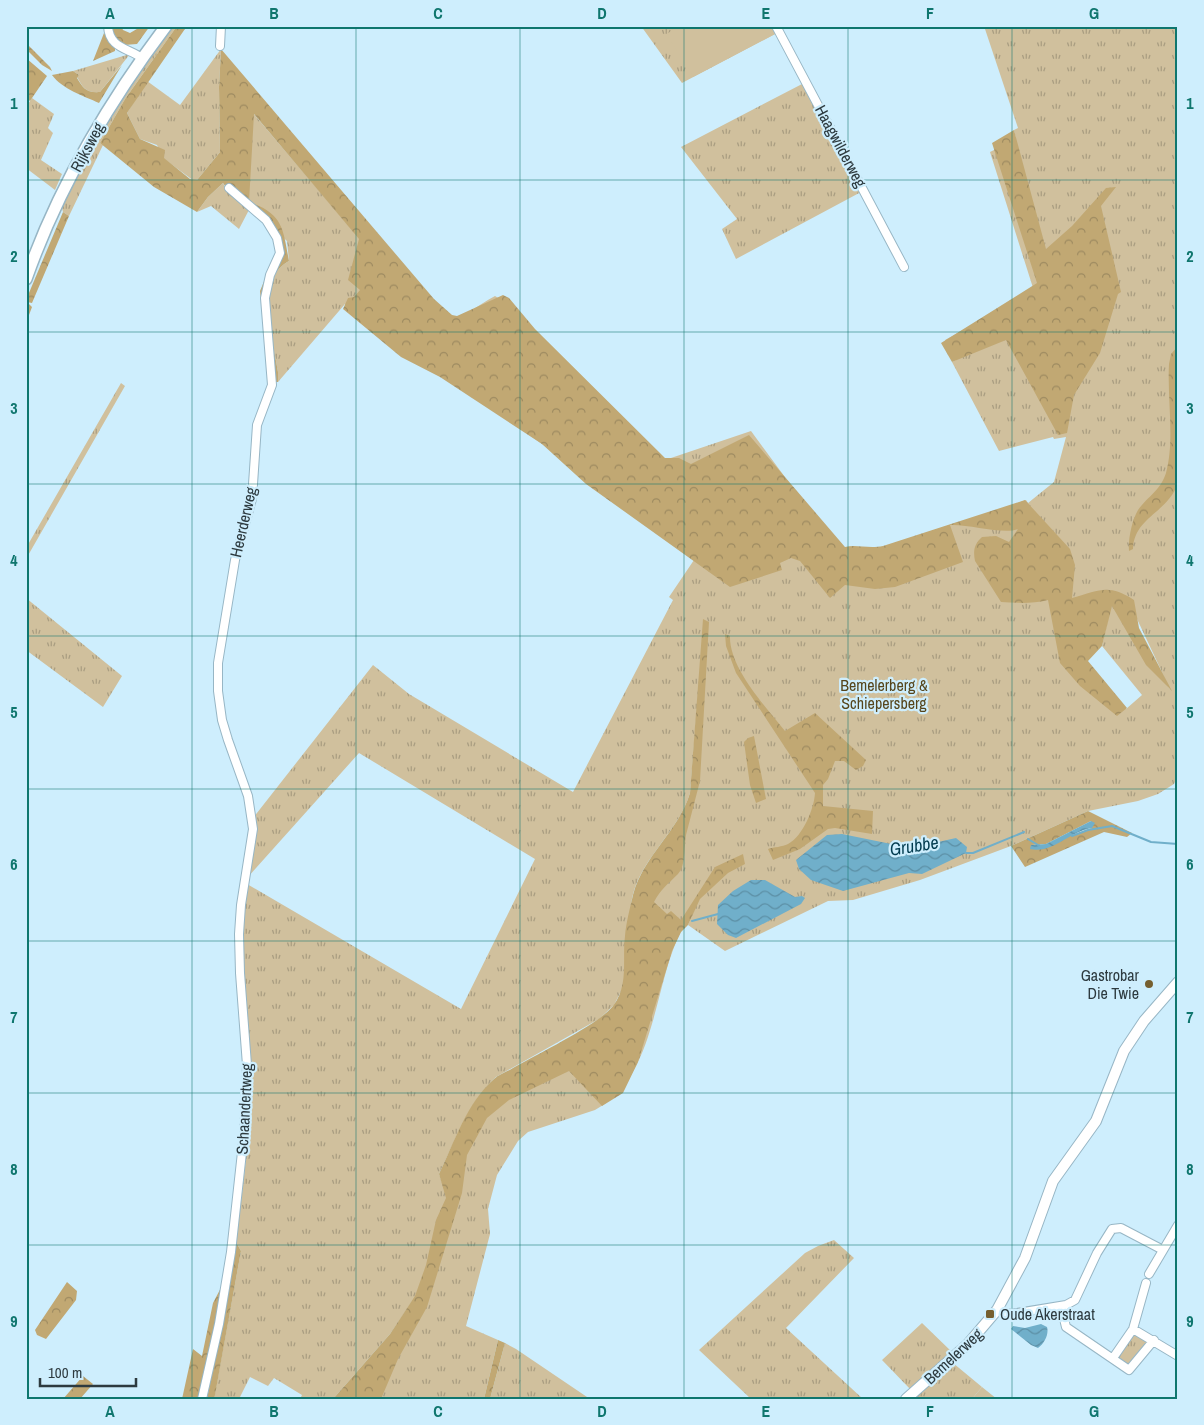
<svg xmlns="http://www.w3.org/2000/svg" width="1204" height="1425" font-family="'Archivo Narrow',sans-serif">
<style>
.grass{fill:url(#grass-tufts);fill-rule:evenodd}
.forest{fill:url(#forest-crowns);fill-rule:evenodd}
.pitch{fill:#d0c09d}
.water{fill:url(#water-waves)}
.lines{fill:none;stroke-linecap:round;stroke-linejoin:round}
.stream{stroke:#70afca;stroke-width:2}
.minor-casing{stroke:#97b6c5;stroke-width:10}
.tertiary-casing{stroke:#97b6c5;stroke-width:12}
.secondary-casing{stroke:#97b6c5;stroke-width:14}
.minor{stroke:#fff;stroke-width:8}
.tertiary{stroke:#fff;stroke-width:10}
.secondary{stroke:#fff;stroke-width:11}
.grid{fill:none;stroke:#0f766e;stroke-width:1;stroke-opacity:0.55}
.poi-dot{fill:#755f2f;stroke:#ceeefd;stroke-width:2}
.labels{text-anchor:middle;stroke-width:4.5;stroke-linejoin:round;paint-order:stroke}
.street-label{font-size:16px;fill:#2d3a3f;stroke:#ceeefd}
.park-label{font-size:16px;fill:#56451b;stroke:#ceeefd}
.poi-label{font-size:16px;fill:#2d3a3f;stroke:#ceeefd;text-anchor:end}
.water-label{font-size:18px;font-style:italic;fill:#033c50;stroke:#ceeefd}
.neatline{fill:none;stroke:#0f766e;stroke-width:2}
.grid-label{font-size:16px;text-anchor:middle;font-weight:bold;fill:#0f766e}
</style>
<defs>
<pattern id="grass-tufts" width="24" height="20" patternUnits="userSpaceOnUse" patternTransform="scale(1.25)"><rect width="24" height="20" fill="#d0c09d"/><path d="M3 7l-1-3M5 7V3M7 7l1-3M15 17l-1-3M17 17v-4M19 17l1-3" fill="none" stroke="#a99d81"/></pattern>
<pattern id="forest-crowns" width="20" height="18" patternUnits="userSpaceOnUse" patternTransform="scale(1.25)"><rect width="20" height="18" fill="#c1a873"/><path d="M2 6a3 3 0 1 1 6 0M12 15a3 3 0 1 1 6 0" fill="none" stroke="#9d8a60"/></pattern>
<pattern id="water-waves" width="16" height="10" patternUnits="userSpaceOnUse" patternTransform="scale(1.25)"><rect width="16" height="10" fill="#70afca"/><path d="M0 5q4-4 8 0t8 0" fill="none" stroke="#5c8fa5"/></pattern>
</defs>
<rect width="100%" height="100%" fill="#ceeefd"/>
<path class="grass" d="M170 26H177L125 99 100 143 103 145 69 216 63 212 61 204C94 142 129 84 170 26Z
M641 26H774L777 33 682 83Z
M984 26H1178V776L1174 784 1158 794 1138 801 1088 811 1011 846 920 880 853 900 828 901 725 951 688 925 696 906C687 921 678 935 673 950 653 1004 650 1081 595 1110L528 1132 518 1141 497 1175 488 1209 490 1234 466 1326 498 1340 484 1399H347L401 1323 413 1300 390 1334 333 1399H300L302 1395 274 1378 268 1386 250 1377 239 1399H214L241 1251 236 1242C243 1186 251 1130 250 1074 250 1042 245 1011 242 979 240 948 243 915 247 884L461 1009 535 859 359 753 248 877 253 818 373 665 409 694 573 792 673 600 669 597 694 560 697 562 542 444 345 304 278 382V372C273 338 252 282 289 261L287 241 250 208 239 229 211 206 197 212 208 197 223 183 225 187 253 113 359 238 447 325C464 317 478 305 495 296L500 299 665 460 751 431 838 549 862 554 950 525 960 524 1026 500 1028 503 1054 482 1066 437 1054 439 1053 437 999 451 952 362 956 360 945 340 1034 291 990 152 1016 139 1014 130 1018 128ZM1110 610 1102 646 1142 695 1126 709 1087 662ZM1131 613 1137 619 1170 689 1154 670ZM702 646 693 788 686 815 631 905C636 861 678 834 690 793ZM621 991 620 999 593 1029 466 1128 443 1185 439 1174C455 1141 468 1102 496 1077L599 1019 614 1005Z
M221 49 219 87 220 152 197 180 194 181 163 158 157 145 140 139 127 113 147 81 180 105Z
M130 54 100 92C86 93 83 88 77 77L79 75 73 71Z
M804 83 861 192 736 259 722 229 737 219 681 147Z
M32 98 54 114 48 128 53 133 41 160 62 174 55 190 26 168V107Z
M121 383 125 386 26 559V548Z
M26 598 122 676 103 707 26 650Z
M834 1240 854 1258 786 1328 863 1399H751L699 1350 805 1253 818 1246Z
M922 1323 952 1352 911 1390 882 1360Z
M1133 1333 1148 1341 1129 1366 1117 1358Z
M505 1343 516 1349 590 1399H490Z
M953 1363 982 1387 972 1399H912Z"/>
<path class="forest" d="M112 26H121L123 30 130 33 142 26H150L137 44 124 45 113 37Z
M177 26H187L127 113 140 139 165 150 164 158 190 179 197 180 220 152 219 87 221 49 434 299 452 315 457 316 503 295 509 298 535 329 665 458H679L691 464 749 435 845 547C856 544 868 549 883 546L1025 500 1070 549 1075 565 1072 598C1099 591 1108 583 1134 600L1139 628 1172 691 1146 665 1112 606 1102 646 1088 661 1127 708 1117 716 1080 686 1060 663 1048 600C1032 604 1017 603 1001 602L975 561C973 551 974 544 982 537L996 536 1009 542 1018 529C1004 535 969 524 950 525L963 562 895 587 875 589 845 585 830 598 800 561 791 558 780 563 782 570 730 587 586 484 542 444 440 377 401 357 343 309 348 298 354 297 360 290 348 280 359 239 254 114 249 202C284 214 283 230 289 261 252 282 273 338 278 372V382H269L260 291 278 248 266 224 230 193 223 183 208 197 197 212 154 187 100 143 125 99Z
M104 33 115 48V51L93 61Z
M26 43 50 67 52 71 42 65 26 49Z
M26 58 47 76 30 101 26 98Z
M122 65 99 103C84 96 62 89 52 75L73 71 79 75 77 78C83 88 86 93 100 92Z
M1014 130 1046 249 1072 226 1106 188 1116 187 1101 206 1121 292 1118 294 1100 353 1074 395 1067 433 1058 435 1006 340 952 362 941 343 1037 283 992 143Z
M63 212 69 216 32 303 27 302 32 307 26 323V300Z
M1178 346V483C1168 513 1134 517 1133 549L1129 551C1128 539 1132 520 1138 510 1148 496 1160 491 1166 473 1175 441 1167 398 1169 364L1171 354Z
M703 619 709 622 700 781 686 835C684 845 686 866 678 874 668 884 660 890 654 902L667 914 671 911 681 920 715 867 743 854 745 864 728 873 700 899 688 925 681 932 672 951 638 1062 623 1093 602 1106 569 1071 509 1100 487 1118 467 1155 462 1193 427 1307 398 1359 381 1399H333L390 1334 415 1296 426 1265 436 1220 446 1198 439 1174C454 1143 467 1102 494 1079 499 1074 507 1072 513 1068 537 1054 598 1025 613 1006 629 985 622 960 625 936 626 923 630 908 633 895 643 856 678 832 690 793Z
M725 634 730 636C729 668 766 707 785 731L815 713 866 760 863 766 856 770 844 761H835L828 779 823 785V806L873 811 872 834 835 828 828 829 800 849 773 860 768 849C774 847 782 847 788 844 803 836 814 809 815 793L736 673 726 646Z
M754 736 766 799 756 803 750 785 744 742 748 738Z
M1088 811 1132 833 1127 837 1104 832 1025 867 1011 846ZM1091 821 1092 828 1033 849 1031 845 1046 844Z
M236 1242 241 1251 215 1395 214 1399H207Z
M225 1280 202 1399H182L193 1349 202 1356 213 1303Z
M67 1282 77 1291 76 1300 46 1339 37 1335 35 1330Z
M498 1340 505 1343 490 1399H484Z
M83 1376 93 1384 80 1399H63Z"/>
<path class="pitch" d="M678 26H774L777 33 693 77 667 34Z
M982 1387 997 1399H972Z"/>
<path class="water" d="M1091 821 1095 823 1092 828C1070 831 1053 854 1030 849L1031 845 1046 844Z
M842 834 911 848 956 838 967 847 966 853 922 874 909 873 843 891 811 880 799 869 796 860 827 835Z
M751 880H765L795 897 802 896 805 898 801 904 736 938 728 935 717 924 718 905 733 891Z
M1041 1324 1047 1327C1049 1334 1045 1343 1038 1348L1031 1345 1011 1329 1013 1326 1025 1328Z"/>
<g class="lines">
<path class="stream" d="M1072 836 1088 830 1112 826 1151 842 1178 844
M1028 839 1038 845
M966 853H973L1024 832
M692 921 718 914"/>
<defs>
<path id="minor" d="M108 26C109 48 128 48 142 58
M776 26 904 267
M220 46 221 26
M1149 1274 1178 1225
M1061 1306 1066 1327 1129 1370 1154 1340
M997 1310 1011 1314 1066 1305 1075 1300 1097 1253 1112 1229 1121 1228 1163 1250
M1133 1329 1178 1356
M1113 1358 1133 1329 1146 1283
M202 1399 219 1324 231 1252 244 1134 247 1065 240 973 239 934 241 905 253 829 248 796 228 740 222 720 218 691V663L235 560 252 499 257 425 272 385 265 298 270 275 280 253 277 238 266 220 229 188"/>
<path id="tertiary" d="M906 1399 968 1344 997 1310 1025 1258 1053 1181 1096 1121 1124 1051 1144 1021 1178 982"/>
<path id="secondary" d="M26 279C58 188 108 103 166 26"/>
</defs>
<use href="#minor" class="minor-casing"/>
<use href="#tertiary" class="tertiary-casing"/>
<use href="#secondary" class="secondary-casing"/>
<use href="#minor" class="minor"/>
<use href="#tertiary" class="tertiary"/>
<use href="#secondary" class="secondary"/>
</g>
<path class="grid" d="M192 26V1399M356 26V1399M520 26V1399M684 26V1399M848 26V1399M1012 26V1399M26 180H1178M26 332H1178M26 484H1178M26 636H1178M26 789H1178M26 941H1178M26 1093H1178M26 1245H1178"/>
<g class="poi-dot">
<circle cx="1149" cy="984" r="5"/>
<rect x="985" y="1309" width="10" height="10" rx="2.5"/>
</g>
<g class="labels">
<g class="street-label">
<text transform="translate(841 146) rotate(62)" y="6">Haagwilderweg</text>
<text transform="translate(87 147) rotate(-62)" y="6">Rijksweg</text>
<text transform="translate(243 522) rotate(-77)" y="6">Heerderweg</text>
<text transform="translate(244 1109) rotate(-87)" y="6">Schaandertweg</text>
<text transform="translate(953 1356) rotate(-43)" y="6">Bemelerweg</text>
</g>
<g class="park-label">
<text x="884" y="691">Bemelerberg &amp;<tspan x="884" dy="18">Schiepersberg</tspan></text>
</g>
<g class="poi-label">
<text x="1139" y="981">Gastrobar<tspan x="1139" dy="18">Die Twie</tspan></text>
<text x="1000" y="1320" text-anchor="start">Oude Akerstraat</text>
</g>
<g class="water-label">
<text transform="translate(914 846) rotate(-9)" y="6">Grubbe</text>
</g>
</g>
<rect width="1204" height="1425" fill="none" stroke="#ceeefd" stroke-width="55"/>
<path d="M40 1378v8h96v-8" fill="none" stroke="#2d3a3f" stroke-width="2.5"/>
<text x="48" y="1378" font-size="15" fill="#2d3a3f" stroke="#ceeefd" stroke-width="4" paint-order="stroke">100 m</text>
<rect x="28" y="28" width="1148" height="1370" class="neatline"/>
<g class="grid-label">
<text x="110" y="19">A</text>
<text x="274" y="19">B</text>
<text x="438" y="19">C</text>
<text x="602" y="19">D</text>
<text x="766" y="19">E</text>
<text x="930" y="19">F</text>
<text x="1094" y="19">G</text>
<text x="14" y="109">1</text>
<text x="1190" y="109">1</text>
<text x="14" y="262">2</text>
<text x="1190" y="262">2</text>
<text x="14" y="414">3</text>
<text x="1190" y="414">3</text>
<text x="14" y="566">4</text>
<text x="1190" y="566">4</text>
<text x="14" y="718">5</text>
<text x="1190" y="718">5</text>
<text x="14" y="870">6</text>
<text x="1190" y="870">6</text>
<text x="14" y="1023">7</text>
<text x="1190" y="1023">7</text>
<text x="14" y="1175">8</text>
<text x="1190" y="1175">8</text>
<text x="14" y="1327">9</text>
<text x="1190" y="1327">9</text>
<text x="110" y="1417">A</text>
<text x="274" y="1417">B</text>
<text x="438" y="1417">C</text>
<text x="602" y="1417">D</text>
<text x="766" y="1417">E</text>
<text x="930" y="1417">F</text>
<text x="1094" y="1417">G</text>
</g>
</svg>
